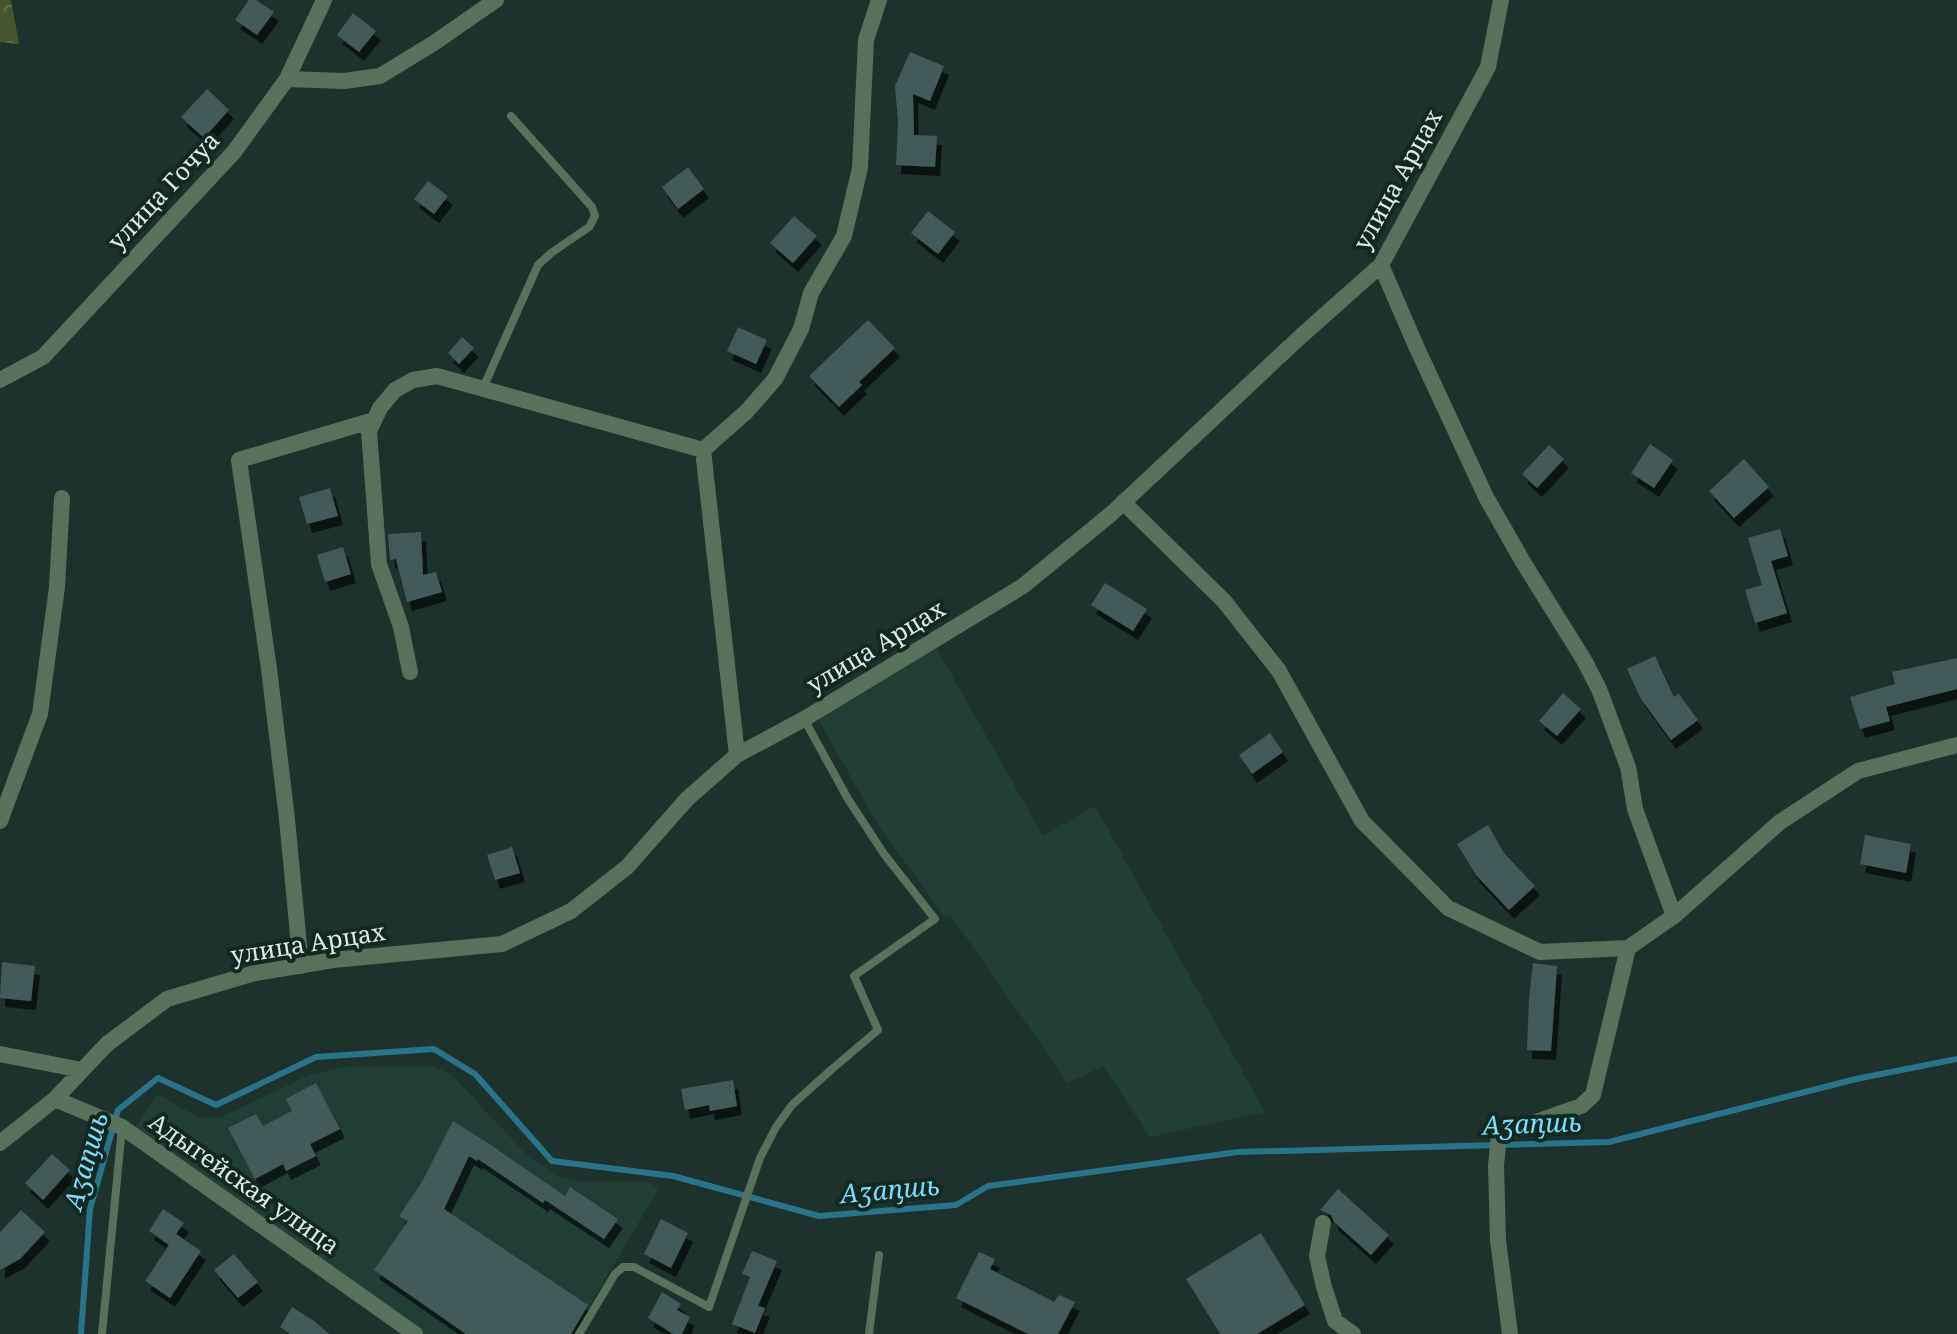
<svg xmlns="http://www.w3.org/2000/svg" width="1957" height="1334" font-family="'Noto Serif',serif">
<style>
.built{fill:#213e36}
.forest{fill:url(#forest-crowns)}
.lines{fill:none;stroke-linecap:round;stroke-linejoin:round}
.stream{stroke:#2a748a;stroke-width:6}
.building{fill:#425a5a;filter:url(#shadow)}
.service{stroke:#57715c;stroke-width:8}
.minor{stroke:#57715c;stroke-width:16}
.labels{text-anchor:middle;stroke-width:8;stroke-linejoin:round;paint-order:stroke}
.street-label{font-size:24px;fill:#dde9e5;stroke:#142822}
.water-label{font-size:26px;font-style:italic;fill:#7addfd;stroke:#142822}
</style>
<defs>
<pattern id="forest-crowns" width="20" height="18" patternUnits="userSpaceOnUse" patternTransform="scale(2)"><rect width="20" height="18" fill="#465530"/><path d="M2 6a3 3 0 1 1 6 0M12 15a3 3 0 1 1 6 0" fill="none" stroke="#606d4e"/></pattern>
<filter id="shadow"><feDropShadow dx="5" dy="9" stdDeviation="0" flood-color="#0009"/></filter>
</defs>
<rect width="100%" height="100%" fill="#1d322c"/>
<path class="built" d="M936 647 1043 836 1095 806 1265 1112 1150 1137 1103 1066 1068 1083 952 917 944 916 878 825 818 719Z
M431 1066 451 1074 527 1155 559 1176 583 1182 646 1181 659 1188 573 1334H416L131 1134 157 1094 199 1118H220L311 1074 345 1067Z"/>
<path class="forest" d="M0 0H11L19 44 0 42Z"/>
<g class="lines">
<path class="stream" d="M81 1334 90 1209 118 1110 158 1078 216 1105 316 1057 434 1049 475 1074 552 1161 673 1176 819 1216 956 1205 988 1186 1238 1152 1609 1142 1856 1079 1957 1059"/>
</g>
<path class="building" d="M249 0H256L274 12 257 35 235 20Z
M353 13 376 31 359 52 337 35Z
M910 52 944 66 930 101 913 94 914 135 937 136 935 167 896 165 898 122 895 86Z
M207 89 229 110 204 138 181 117Z
M688 167 704 189 678 209 662 187Z
M428 181 448 196 434 214 414 199Z
M928 211 955 232 938 254 911 233Z
M794 216 817 236 793 263 770 243Z
M868 320 895 348 859 382 862 385 839 407 809 376Z
M738 327 767 340 756 364 727 351Z
M462 337 474 348 459 364 448 353Z
M1650 444 1673 460 1654 488 1631 473Z
M1549 445 1564 459 1537 488 1522 474Z
M1744 459 1769 487 1734 518 1709 491Z
M330 488 338 516 307 524 299 497Z
M1780 529 1788 556 1771 561 1787 613 1755 623 1745 590 1762 585 1748 538Z
M421 532 423 575 436 572 442 592 407 602 396 559 390 560 388 534Z
M343 547 351 574 325 582 317 555Z
M1105 583 1147 609 1133 631 1091 605Z
M1655 656 1674 697 1679 694 1698 720 1671 740 1641 699 1627 669Z
M1957 658V689L1886 707 1890 721 1860 729 1850 697 1895 684 1892 672Z
M1563 693 1581 709 1557 736 1539 721Z
M1270 733 1283 752 1252 774 1239 755Z
M1488 825 1504 853 1535 886 1509 910 1476 875 1457 844Z
M1865 835 1911 844 1906 873 1860 864Z
M512 847 520 873 495 880 487 855Z
M2 962 35 966 31 1001 0 998Z
M1533 963 1557 966 1551 1051 1527 1050 1529 998Z
M733 1080 737 1106 710 1111 709 1105 685 1110 681 1089Z
M316 1083 340 1129 310 1144 316 1156 286 1171 283 1164 255 1179 228 1128 256 1114 263 1126 292 1111 286 1099Z
M453 1121 488 1143 565 1196 570 1187 618 1219 604 1239 545 1200 543 1203 478 1159 477 1161 469 1156 444 1209 588 1305 571 1334H466L374 1270 408 1221 399 1216 423 1180Z
M52 1154 70 1170 43 1200 25 1183Z
M1338 1189 1389 1235 1371 1255 1334 1222 1331 1215 1320 1210Z
M163 1209 184 1223 176 1234 201 1251 170 1298 145 1281 169 1245 149 1231Z
M21 1210 45 1232 20 1259 0 1270V1232Z
M661 1219 688 1233 671 1268 644 1254Z
M1261 1233 1305 1305 1257 1334H1220L1186 1279Z
M752 1251 777 1261 758 1306 765 1308 755 1333 732 1324 750 1277 742 1274Z
M979 1252 995 1259 990 1269 1054 1302 1059 1295 1075 1302 1058 1334H1028L956 1298Z
M234 1254 258 1282 238 1298 214 1270Z
M662 1292 681 1304 677 1310 690 1317 682 1334H673L648 1318Z
M292 1307 314 1321 329 1334H290L280 1327Z"/>
<g class="lines">
<path class="service" d="M483 388 538 265 551 253 589 227 595 216 592 207 511 116
M102 1334 122 1128
M579 1334 615 1274 623 1267H634L709 1307 760 1158 776 1127 792 1105 832 1069 878 1030 854 976 935 919 884 854 848 799 804 719
M869 1334 879 1255"/>
<path class="minor" d="M287 79 344 81 380 76 434 43 496 0
M1381 265 1416 346 1486 497 1523 562 1584 660 1599 689 1628 767 1635 809 1674 916
M0 380 43 357 234 152 287 79 324 0
M1123 502 1224 601 1279 671 1362 821 1448 908 1540 952 1628 948 1674 916 1780 822 1858 771 1957 745
M410 672 401 627 379 564 369 431 380 408 395 390 413 380 437 376 703 450
M737 755 703 450 746 412 775 379 801 329 811 293 844 236 860 168 866 40 879 0
M0 821 40 714 57 587 62 498
M301 966 287 819 269 669 239 460 374 420
M0 1054 82 1070
M55 1099 122 1127 415 1334
M0 1143 55 1099 107 1044 167 999 251 974 333 960 502 944 571 911 627 867 687 799 737 755 804 719 1023 586 1111 514 1300 337 1381 265 1488 67 1501 0
M1323 1223 1317 1256 1324 1287 1335 1321 1353 1334
M1510 1334 1498 1240 1496 1165 1499 1135 1581 1106 1593 1095 1628 948"/>
</g>
<g class="labels">
<g class="street-label">
<text transform="translate(1398 180) rotate(-61)" y="8">улица Арцах</text>
<text transform="translate(164 191) rotate(-47)" y="8">улица Гочуа</text>
<text transform="translate(876 647) rotate(-31)" y="8">улица Арцах</text>
<text transform="translate(308 944) rotate(-9)" y="8">улица Арцах</text>
<text transform="translate(244 1184) rotate(35)" y="8">Адыгейская улица</text>
</g>
<g class="water-label">
<text transform="translate(1532 1124) rotate(-2)" y="9">Аӡаԥшь</text>
<text transform="translate(86 1161) rotate(-74)" y="9">Аӡаԥшь</text>
<text transform="translate(890 1190) rotate(-5)" y="9">Аӡаԥшь</text>
</g>
</g>
</svg>
